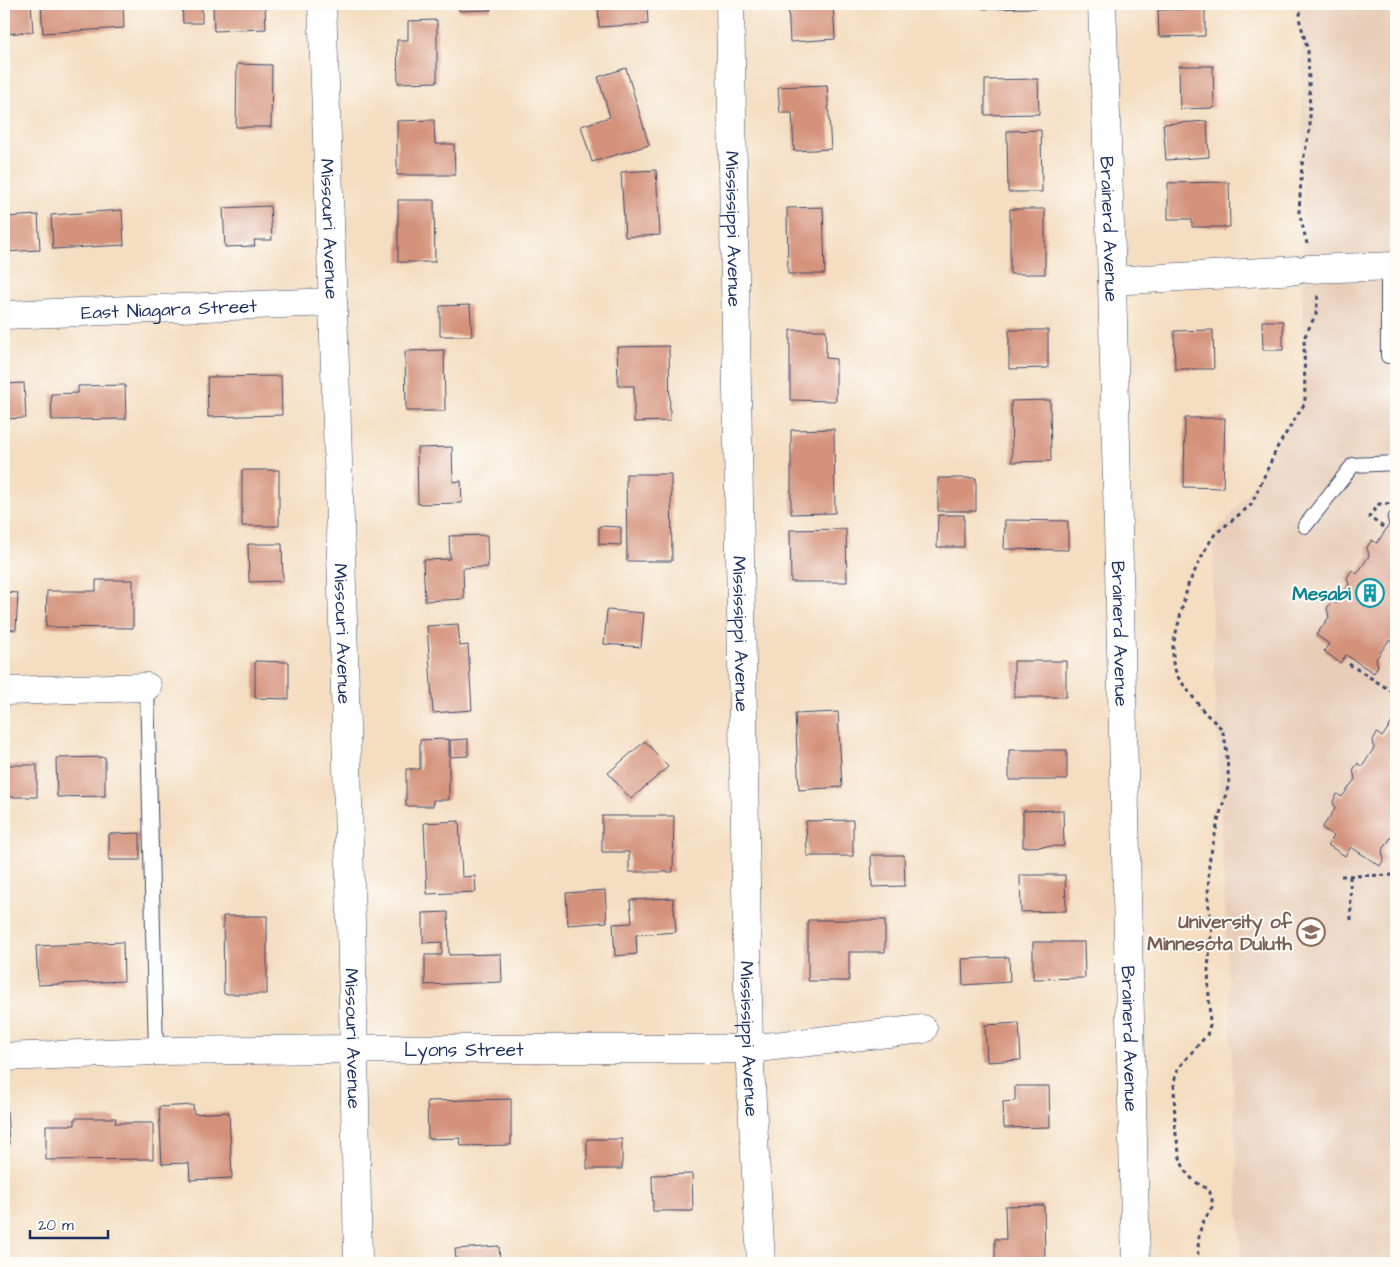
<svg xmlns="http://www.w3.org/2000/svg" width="1400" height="1267" font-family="'Architects Daughter',sans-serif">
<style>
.built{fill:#e8ceb9}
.building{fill:#d4927a}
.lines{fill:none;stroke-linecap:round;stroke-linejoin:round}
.service-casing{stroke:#3c496d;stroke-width:16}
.minor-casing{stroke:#3c496d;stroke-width:29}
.path{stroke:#3c496d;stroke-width:3;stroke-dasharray:4 4;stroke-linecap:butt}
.service{stroke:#fff;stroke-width:14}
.minor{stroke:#fff;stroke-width:28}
.labels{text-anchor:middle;stroke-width:4;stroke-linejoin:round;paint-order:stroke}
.street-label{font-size:19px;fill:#1b2f5e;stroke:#fdfcf7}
.culture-label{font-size:19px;font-weight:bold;fill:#0d838f;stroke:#fdfcf7;text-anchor:end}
.education-label{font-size:19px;font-weight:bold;fill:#785e54;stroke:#fdfcf7;text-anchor:end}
</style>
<rect width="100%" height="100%" fill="#fdfcf7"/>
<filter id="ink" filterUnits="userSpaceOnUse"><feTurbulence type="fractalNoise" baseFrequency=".02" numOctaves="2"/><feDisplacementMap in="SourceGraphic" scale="10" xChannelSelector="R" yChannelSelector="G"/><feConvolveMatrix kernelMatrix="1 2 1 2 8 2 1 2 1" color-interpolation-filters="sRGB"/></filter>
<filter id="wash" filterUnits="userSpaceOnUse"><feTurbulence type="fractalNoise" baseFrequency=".0096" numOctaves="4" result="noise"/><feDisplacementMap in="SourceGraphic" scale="20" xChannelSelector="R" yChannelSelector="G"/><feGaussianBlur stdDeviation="1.12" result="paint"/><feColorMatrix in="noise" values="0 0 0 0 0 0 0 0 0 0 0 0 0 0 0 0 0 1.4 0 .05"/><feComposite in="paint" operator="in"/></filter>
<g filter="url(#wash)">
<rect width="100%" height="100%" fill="#f4ddc0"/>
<path class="built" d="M1302 4H1396V1263H1241L1211 601 1215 534 1251 489 1303 397Z"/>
<g id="blocks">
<path class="building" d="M4 4H31L33 32 4 34Z
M41 4H123L124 28 43 33Z
M182 4H202V23H183Z
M213 4H265L266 29 214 31Z
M459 4H490L491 10 459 11Z
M598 4H647L648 24 599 27Z
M788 4H833L835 39 790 42Z
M982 4H1036V8L983 9Z
M1205 9V36L1159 37 1158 10Z
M437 20V82L398 83 397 40H408V21Z
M237 64 272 65 271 127H236Z
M1179 66H1213L1214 108 1180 109Z
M626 68 649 145 592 162 581 126 610 117 598 77Z
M1038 79 1039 114 985 115V80Z
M827 85 831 149 794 151 792 113H780L778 87Z
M434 120 435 144H454L455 175H397V121Z
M1207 121 1209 157 1166 160 1163 124Z
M1041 130 1042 192H1008L1007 131Z
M656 170 660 235 625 237 621 172Z
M1229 182 1230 227H1192V219H1168V183Z
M398 200H434L435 262H398Z
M270 206 272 240H254L255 246 225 247 223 208Z
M823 207 825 274H788L787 208Z
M1010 209H1045V274H1010Z
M122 210 124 245 53 249 51 215Z
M38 215 40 250 4 252V217Z
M470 305 472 336H440V306Z
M1262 321H1283V350H1263Z
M790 330H826V358L836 359V401L790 400Z
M1009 330H1048V368L1009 369Z
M1213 330 1214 369H1175L1174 331Z
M669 346 670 421 634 422V386H618L617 347Z
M444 350 445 411H406L405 351Z
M281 376 282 415 208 417 207 377Z
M24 383 26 418 4 419V384Z
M125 385 126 419 52 420 51 394 78 393V386Z
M1050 400 1051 461 1012 462 1011 401Z
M1185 418H1225L1223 488 1184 487Z
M834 429 835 513 791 514V430Z
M452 447 453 482 461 481 462 503 418 504 417 448Z
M242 470H279V526H242Z
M626 474H671L672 561H627Z
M938 478H976V511H938Z
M1392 510 1396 513V640L1394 643 1389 640 1376 659 1378 666 1374 673 1346 655 1340 663 1324 651 1329 644 1316 635 1329 617 1327 608 1332 601 1336 604 1349 585 1347 578 1352 570 1357 574 1369 556 1367 547 1372 540 1377 543 1389 525 1387 517Z
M938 515H964V547H937Z
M1005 520 1068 521V550L1004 549Z
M599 526 621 527V545L599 544Z
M846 529 847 582H791L790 530Z
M487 535 488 567 463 568 464 599 425 601 423 560 450 559 449 536Z
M248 544H282L283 581 249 582Z
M96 580H133V628L46 627 47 591H96Z
M4 592 18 593 16 630 4 629Z
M607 610 644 613 641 647 604 644Z
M458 624 460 646 468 645 472 710 433 713 427 626Z
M255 661 289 662V699L255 698Z
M1014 661H1066V697H1014Z
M1396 705V834L1394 833 1382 851 1384 859 1380 866 1351 847 1345 856 1328 845 1334 836 1322 828 1335 809 1333 801 1337 794 1342 797 1355 779 1353 770 1358 763 1362 767 1374 748 1373 740 1377 733 1382 737 1395 718 1393 710Z
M838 712 842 787 799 790 795 714Z
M449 739V800H433V806H406V769H420V740Z
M468 739V756L451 757 450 740Z
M645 741 668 767 631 799 608 773Z
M1009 750H1067V780H1009Z
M105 757V796L57 797 56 758Z
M4 758H6V765H37V797H4Z
M1063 810 1064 846 1023 847V811Z
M602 816H674L673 872H629V852H602Z
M853 820V856H807L806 821Z
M459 821 462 877 475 876 476 892 427 894 424 823Z
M140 833V860H109V834Z
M871 855H904L905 886 872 887Z
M1020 875H1065L1066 911 1021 912Z
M605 890 607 922 568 925 566 893Z
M673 898 676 932 636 935 637 954 615 956 613 924 632 923 630 900Z
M448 912 449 955 501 954 502 982 425 985V955H442V942L423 943V913Z
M223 916H267V994H224Z
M808 920H885V952H849V981H808Z
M123 942 124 981 38 985 36 946Z
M1033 942H1084L1085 978 1033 979Z
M1009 957 1010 982 963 985 962 959Z
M1019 1023 1021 1060 987 1062 985 1025Z
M1015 1086H1049L1050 1127 1004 1128 1003 1102 1015 1101Z
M511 1099V1145L461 1146 460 1138 428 1139 427 1101Z
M193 1105 194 1114 229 1112 232 1178 190 1180 189 1163 162 1164 159 1107Z
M7 1111 9 1145 4 1146V1112Z
M75 1118H116L115 1123H153V1159L46 1160V1125H75Z
M587 1139H622V1169H587Z
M692 1174 693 1211H653L652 1175Z
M1044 1205 1045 1263H995V1239H1006L1005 1206Z
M499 1246 500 1263H456L455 1249Z"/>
</g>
</g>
<g filter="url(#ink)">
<use href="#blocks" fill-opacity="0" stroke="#3c496d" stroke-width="1"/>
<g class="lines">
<defs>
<path id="service" d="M1388 266V356
M1305 526 1353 465 1396 463
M147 687 156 1051"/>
<g id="minor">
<path id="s1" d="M322 4C338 423 351 843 358 1263"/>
<path id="s2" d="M730 4 749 1049 761 1263"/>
<path id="s3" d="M1102 4 1112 281 1136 1263"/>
<path d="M1308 269 1396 266"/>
<path d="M1112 281 1297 270"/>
<path id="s4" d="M4 315 333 302"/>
<path d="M4 691 147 687"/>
<path id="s5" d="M4 1057 156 1051 354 1049H749L923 1029"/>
</g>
</defs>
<use href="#service" class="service-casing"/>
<use href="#minor" class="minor-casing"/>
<path class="path" d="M1303 4 1299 18 1308 51 1310 115V128L1302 165 1299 212 1307 244
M1383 527 1369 517 1379 504 1396 503
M1349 664 1396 694
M1341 876 1396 875
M1350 876 1351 920
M1197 1263 1199 1235 1202 1224 1212 1207V1198L1209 1190 1194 1181 1185 1171 1180 1158 1175 1128 1174 1081 1178 1068 1207 1035 1210 1025 1208 968 1212 925 1208 902 1209 862 1219 817 1229 784 1226 745 1222 729 1205 713 1177 676 1173 663V645L1188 585 1206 548 1215 534 1251 505 1278 446 1305 403 1304 338 1316 314 1318 294"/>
<use href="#service" class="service"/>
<use href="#minor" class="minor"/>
</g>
</g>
<defs>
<symbol id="building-ring" viewBox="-11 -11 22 22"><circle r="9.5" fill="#fdfcf7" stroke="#0f9aa8" stroke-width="1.5"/><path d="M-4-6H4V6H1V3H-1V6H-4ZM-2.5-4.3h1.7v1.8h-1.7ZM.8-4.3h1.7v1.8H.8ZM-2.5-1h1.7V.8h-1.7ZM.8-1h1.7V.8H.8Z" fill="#0f9aa8"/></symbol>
<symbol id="university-ring" viewBox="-11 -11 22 22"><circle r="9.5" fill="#fdfcf7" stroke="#8d6e63" stroke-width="1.5"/><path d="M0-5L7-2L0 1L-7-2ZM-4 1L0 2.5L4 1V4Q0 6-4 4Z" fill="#8d6e63"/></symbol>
</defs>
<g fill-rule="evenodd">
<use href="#building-ring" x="1354" y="577" width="32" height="32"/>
<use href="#university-ring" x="1295" y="916" width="32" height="32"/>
</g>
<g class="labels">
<g class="street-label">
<text dy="7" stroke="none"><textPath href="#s1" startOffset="225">Missouri Avenue</textPath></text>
<text dy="7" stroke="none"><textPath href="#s2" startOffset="225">Mississippi Avenue</textPath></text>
<text dy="7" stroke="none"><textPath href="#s3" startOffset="225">Brainerd Avenue</textPath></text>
<text dy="7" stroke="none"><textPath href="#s4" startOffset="165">East Niagara Street</textPath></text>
<text dy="7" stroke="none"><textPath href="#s1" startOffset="630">Missouri Avenue</textPath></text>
<text dy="7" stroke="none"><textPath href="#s3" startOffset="630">Brainerd Avenue</textPath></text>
<text dy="7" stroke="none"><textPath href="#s2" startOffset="630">Mississippi Avenue</textPath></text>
<text dy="7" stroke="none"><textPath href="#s1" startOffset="1035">Missouri Avenue</textPath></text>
<text dy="7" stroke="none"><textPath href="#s3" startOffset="1035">Brainerd Avenue</textPath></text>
<text dy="7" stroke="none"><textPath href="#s2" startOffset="1035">Mississippi Avenue</textPath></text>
<text dy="7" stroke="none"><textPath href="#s5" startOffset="460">Lyons Street</textPath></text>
</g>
<g class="culture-label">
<text x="1351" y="600">Mesabi</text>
</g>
<g class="education-label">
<text x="1292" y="928">University of<tspan x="1292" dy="22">Minnesota Duluth</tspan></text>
</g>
</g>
<rect width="1400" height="1267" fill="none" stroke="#fdfcf7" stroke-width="20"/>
<path d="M30 1230v8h78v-8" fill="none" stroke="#1b2f5e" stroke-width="2.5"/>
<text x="38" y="1230" font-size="15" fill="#1b2f5e" stroke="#fdfcf7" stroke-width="4" paint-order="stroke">20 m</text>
</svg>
